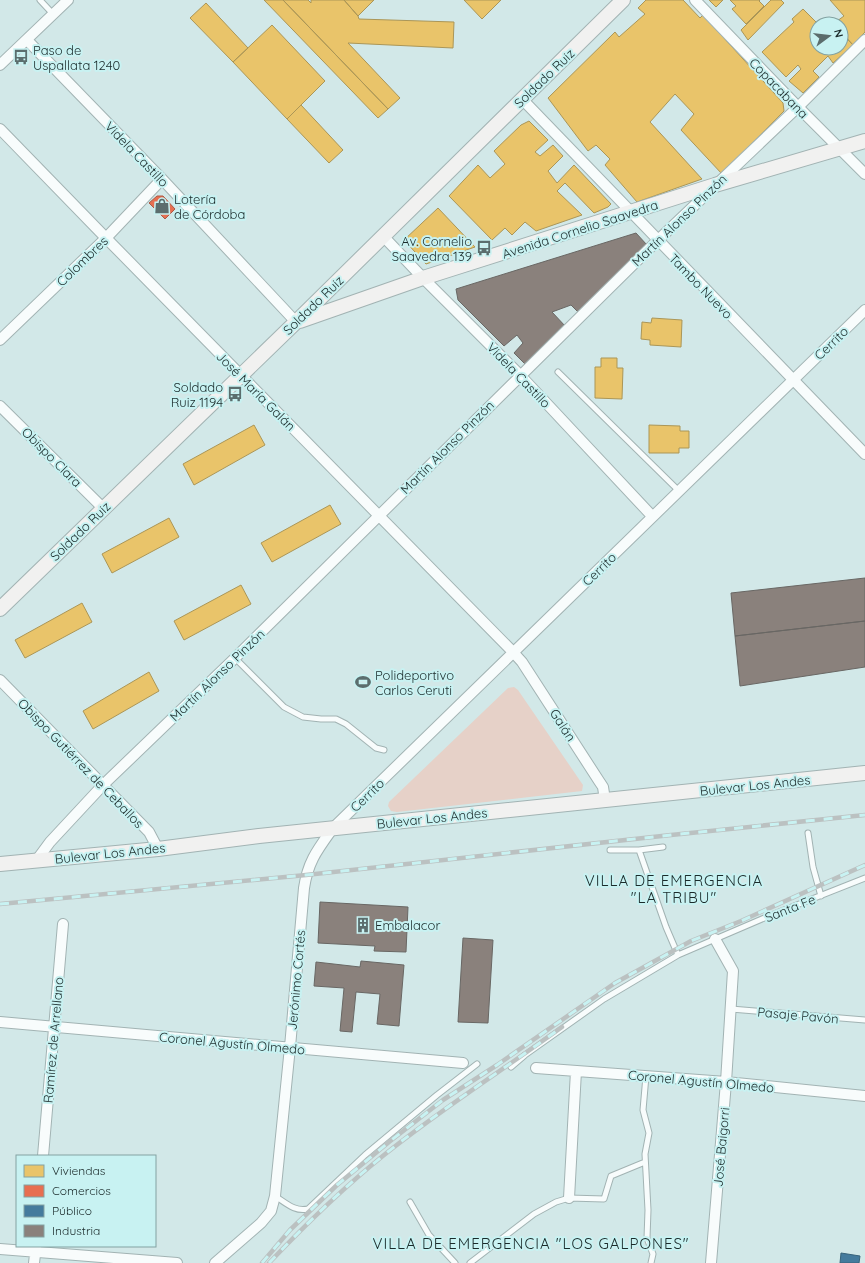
<svg xmlns="http://www.w3.org/2000/svg" width="865" height="1263" font-family="Quicksand,sans-serif">
<style>
.green{fill:#e6d1c8}
.homes{fill:#e9c46a;stroke:#ab9657}
.shops{fill:#e76f51;stroke:#aa5b46}
.public{fill:#457b9d;stroke:#38637b}
.industry{fill:#8a817c;stroke:#696764}
.lines{fill:none;stroke-linecap:round;stroke-linejoin:round}
.service-casing{stroke:#a2b3b3;stroke-width:7}
.minor-casing{stroke:#a2b3b3;stroke-width:12}
.secondary-casing{stroke:#a2b3b3;stroke-width:16}
.service{stroke:#f8fcfc;stroke-width:5}
.minor{stroke:#f8fcfc;stroke-width:10}
.secondary{stroke:#f1f1f0;stroke-width:14}
.rail-casing{stroke:#bbc1c1;stroke-width:4.5}
.rail{stroke:#c8f2f2;stroke-width:3;stroke-dasharray:9;stroke-linecap:butt}
.labels{text-anchor:middle;stroke-width:4;stroke-linejoin:round;paint-order:stroke}
.poi-label{font-size:13px;fill:#1b2b2b;stroke:#c8f2f2;text-anchor:start}
.street-label{font-size:13px;fill:#1b2b2b;stroke:#c8f2f2}
.quarter-label{font-size:15px;letter-spacing:1px;fill:#1b2b2b;stroke:#c8f2f2}
</style>
<rect width="100%" height="100%" fill="#d2e8e8"/>
<path class="green" d="M514 687 518 690 583 785 582 791 397 812 391 811 388 806 389 802 508 688Z"/>
<path class="homes" d="M264 0H283L388 109 378 118Z
M283 0H308L311 3V0H344L358 16 359 19 454 22 453 48 348 43 400 98 388 109Z
M344 0H374L358 16Z
M464 0H501L482 19Z
M646 0H683L700 18 703 15 783 103 784 111 722 174 681 130 694 114 675 94 650 122 702 179 637 202 605 165 610 159 596 145 588 151 548 98 615 32 619 37 645 14 638 8Z
M709 0H723L716 7Z
M730 0H760L759 1 764 6 746 24 732 9 736 6Z
M771 0H781L784 3 748 40 741 30Z
M830 0H865V32L853 45 841 32V24H833L844 16Z
M206 3 248 48 233 62 190 18Z
M803 9 818 24 817 48H841V32L853 45 833 63 828 56 813 71 819 77 803 93 789 81 801 69 798 65 786 77 762 52 794 22 792 19Z
M272 25 325 81 287 119 233 62Z
M301 105 343 150 329 163 287 119Z
M529 121 548 140 535 152 540 156 553 145 563 156 548 171 557 183 574 165 611 204 608 207 594 213 565 183 557 191 582 215 536 231 525 222 512 235 505 228 492 240 449 196 478 165 490 178 505 164 494 151 521 125Z
M438 208 475 247 426 264 404 240Z
M652 318 682 320 681 347 650 345V340L641 339 642 322 651 323Z
M601 358H617V368H623L622 399 595 398V367H601Z
M254 425 265 445 194 485 183 464Z
M649 425 680 426V431H689V448H679V453H649Z
M330 505 341 524 272 562 261 543Z
M169 518 179 537 112 573 102 554Z
M241 585 251 604 184 640 174 621Z
M82 603 92 622 25 658 15 640Z
M149 672 159 691 93 729 83 711Z"/>
<path class="shops" d="M157 196H163L175 209 165 219 149 203Z"/>
<path class="public" d="M841 1253 860 1256 859 1263H840Z"/>
<path class="industry" d="M636 233 647 245 579 313 571 305 552 312 566 327 526 365 514 353 523 343 517 335 504 346 458 300 456 289Z
M865 578V621L735 636 731 593Z
M865 621V667L740 686 735 636Z
M320 902 408 907 406 952 374 951 375 946 318 943Z
M463 938 493 940 488 1023 458 1022Z
M361 961 404 965 399 1026 377 1024 380 994 356 992 352 1032 340 1031 344 988 314 986 316 962 360 967Z"/>
<g class="lines">
<defs>
<path id="service" d="M40 0 53 14
M558 372 679 491
M235 658 284 707 303 717 321 719H336L346 724 376 748 384 750
M808 833 813 867 821 896
M610 850H639L663 847
M639 850 666 927 678 955
M731 1009 865 1020
M511 1067 525 1055 604 999 678 955 769 916 865 878
M646 1076 643 1110 649 1133 645 1154 648 1210 647 1238 653 1254 651 1263
M275 1196C286 1203 295 1212 308 1209L365 1155 437 1095 477 1064
M410 1202 429 1235 455 1263
M470 1263 534 1214 556 1202 569 1198 604 1199 611 1176 645 1162"/>
<path id="minor" d="M695 0 798 107 865 174
M27 40 162 179 296 322
M0 65 68 0
M522 99 865 454
M0 129 106 238 513 652 522 662 599 781 603 787 605 800
M383 236 423 278 520 375 652 516
M0 340 106 238 162 179
M0 406 104 509
M0 680 149 832 158 849
M36 861 50 842 103 785 235 658 657 241 798 107 865 40
M0 1022 463 1063
M536 1068 726 1082 865 1096
M43 1156 63 924
M569 1198 576 1071
M0 1249 177 1263
M34 1263 36 1246
M215 1263 261 1223 271 1211 275 1196 290 1047 304 888C308 861 318 849 333 828L865 310
M711 1263 726 1082 733 971 715 939"/>
<path id="secondary" d="M300 321 423 278 715 185 865 141
M0 609 296 322 623 0
M0 864 158 849 259 836 865 773"/>
</defs>
<use href="#service" class="service-casing"/>
<use href="#minor" class="minor-casing"/>
<use href="#secondary" class="secondary-casing"/>
<use href="#service" class="service"/>
<use href="#minor" class="minor"/>
<use href="#secondary" class="secondary"/>
<defs>
<path id="rail" d="M0 904 306 875 671 835 865 815
M262 1263 290 1230 337 1185 389 1142 443 1100 497 1065 615 983 691 941 741 921 865 865
M269 1263C306 1224 343 1188 384 1155 441 1109 503 1070 562 1027"/>
</defs>
<use href="#rail" class="rail-casing"/>
<use href="#rail" class="rail"/>
</g>
<defs>
<symbol id="bus-bare" viewBox="-9 -9 18 18"><path d="M-5-6H5V4H4V6H2V4H-2V6H-4V4H-5ZM-3.5-4V0h7V-4ZM-3.5 1.2v1.5H-2V1.2ZM2 1.2v1.5H3.5V1.2Z" fill="#5b6d6d" stroke="#c8f2f2" stroke-width="2.5" paint-order="stroke"/></symbol>
<symbol id="shop-bare" viewBox="-9 -9 18 18"><path d="M-5-2.5h2.3a2.7 3.5 0 0 1 5.4 0H5L5.5 6h-11ZM-1.5-2.5h3a1.5 2.3 0 0 0-3 0Z" fill="#5b6d6d" stroke="#c8f2f2" stroke-width="2.5" paint-order="stroke"/></symbol>
<symbol id="stadium-bare" viewBox="-9 -9 18 18"><path d="M0-5a6.5 5 0 1 0 0 10a6.5 5 0 1 0 0-10ZM-3.5-1.8h7v3.6h-7Z" fill="#5b6d6d" stroke="#c8f2f2" stroke-width="2.5" paint-order="stroke"/></symbol>
<symbol id="building-bare" viewBox="-9 -9 18 18"><path d="M-4-6H4V6H1V3H-1V6H-4ZM-2.5-4.3h1.7v1.8h-1.7ZM.8-4.3h1.7v1.8H.8ZM-2.5-1h1.7V.8h-1.7ZM.8-1h1.7V.8H.8Z" fill="#5b6d6d" stroke="#c8f2f2" stroke-width="2.5" paint-order="stroke"/></symbol>
</defs>
<g fill-rule="evenodd">
<use href="#bus-bare" x="10" y="46" width="22" height="22"/>
<use href="#shop-bare" x="151" y="195" width="22" height="22"/>
<use href="#bus-bare" x="473" y="237" width="22" height="22"/>
<use href="#bus-bare" x="224" y="383" width="22" height="22"/>
<use href="#stadium-bare" x="352" y="671" width="22" height="22"/>
<use href="#building-bare" x="352" y="914" width="22" height="22"/>
</g>
<g class="labels">
<g class="poi-label">
<text x="33" y="55">Paso de<tspan x="33" dy="15">Uspallata 1240</tspan></text>
<text x="174" y="204">Lotería<tspan x="174" dy="15">de Córdoba</tspan></text>
<text x="472" y="246" text-anchor="end">Av. Cornelio<tspan x="472" dy="15">Saavedra 139</tspan></text>
<text x="223" y="392" text-anchor="end">Soldado<tspan x="223" dy="15">Ruiz 1194</tspan></text>
<text x="375" y="680">Polideportivo<tspan x="375" dy="15">Carlos Ceruti</tspan></text>
<text x="375" y="930">Embalacor</text>
</g>
<g class="street-label">
<text transform="translate(544 78) rotate(-44)" y="5">Soldado Ruiz</text>
<text transform="translate(779 88) rotate(46)" y="5">Copacabana</text>
<text transform="translate(137 154) rotate(46)" y="5">Videla Castillo</text>
<text transform="translate(679 220) rotate(-44)" y="5">Martín Alonso Pinzón</text>
<text transform="translate(580 229) rotate(-18)" y="5">Avenida Cornelio Saavedra</text>
<text transform="translate(82 261) rotate(-44)" y="5">Colombres</text>
<text transform="translate(701 286) rotate(46)" y="5">Tambo Nuevo</text>
<text transform="translate(313 305) rotate(-44)" y="5">Soldado Ruiz</text>
<text transform="translate(831 343) rotate(-44)" y="5">Cerrito</text>
<text transform="translate(519 375) rotate(46)" y="5">Videla Castillo</text>
<text transform="translate(256 391) rotate(45)" y="5">José María Galán</text>
<text transform="translate(447 447) rotate(-45)" y="5">Martín Alonso Pinzón</text>
<text transform="translate(52 457) rotate(45)" y="5">Obispo Clara</text>
<text transform="translate(80 531) rotate(-44)" y="5">Soldado Ruiz</text>
<text transform="translate(599 569) rotate(-44)" y="5">Cerrito</text>
<text transform="translate(217 675) rotate(-44)" y="5">Martín Alonso Pinzón</text>
<text transform="translate(563 725) rotate(57)" y="5">Galán</text>
<text transform="translate(81 763) rotate(46)" y="5">Obispo Gutiérrez de Ceballos</text>
<text transform="translate(755 785) rotate(-6)" y="5">Bulevar Los Andes</text>
<text transform="translate(367 795) rotate(-44)" y="5">Cerrito</text>
<text transform="translate(432 818) rotate(-6)" y="5">Bulevar Los Andes</text>
<text transform="translate(110 853) rotate(-6)" y="5">Bulevar Los Andes</text>
<text transform="translate(790 908) rotate(-22)" y="5">Santa Fe</text>
<text transform="translate(296 980) rotate(-85)" y="5">Jerónimo Cortés</text>
<text transform="translate(798 1015) rotate(5)" y="5">Pasaje Pavón</text>
<text transform="translate(53 1040) rotate(-85)" y="5">Ramírez de Arrellano</text>
<text transform="translate(232 1043) rotate(5)" y="5">Coronel Agustín Olmedo</text>
<text transform="translate(701 1081) rotate(5)" y="5">Coronel Agustín Olmedo</text>
<text transform="translate(721 1147) rotate(-85)" y="5">José Baigorri</text>
</g>
<g class="quarter-label">
<text x="674" y="886">VILLA DE EMERGENCIA<tspan x="674" dy="17">"LA TRIBU"</tspan></text>
<text x="531" y="1249">VILLA DE EMERGENCIA "LOS GALPONES"</text>
</g>
</g>
<rect x="16" y="1155" width="140" height="92" fill="#c8f2f2" stroke="#83a2a2"/>
<rect x="24" y="1165" width="20" height="12" fill="#e9c46a" stroke="#83a2a2"/>
<text x="52" y="1175" font-size="12" fill="#1b2b2b">Viviendas</text>
<rect x="24" y="1185" width="20" height="12" fill="#e76f51" stroke="#83a2a2"/>
<text x="52" y="1195" font-size="12" fill="#1b2b2b">Comercios</text>
<rect x="24" y="1205" width="20" height="12" fill="#457b9d" stroke="#83a2a2"/>
<text x="52" y="1215" font-size="12" fill="#1b2b2b">Público</text>
<rect x="24" y="1225" width="20" height="12" fill="#8a817c" stroke="#83a2a2"/>
<text x="52" y="1235" font-size="12" fill="#1b2b2b">Industria</text>
<g transform="translate(829 36) rotate(75)"><circle r="19" fill="#c8f2f2" stroke="#83a2a2"/>
<path d="M0-3L7 15L0 10L-7 15Z" fill="#5b6d6d"/>
<text y="-6" font-size="11" font-weight="bold" text-anchor="middle" fill="#1b2b2b">N</text>
</g>
</svg>
